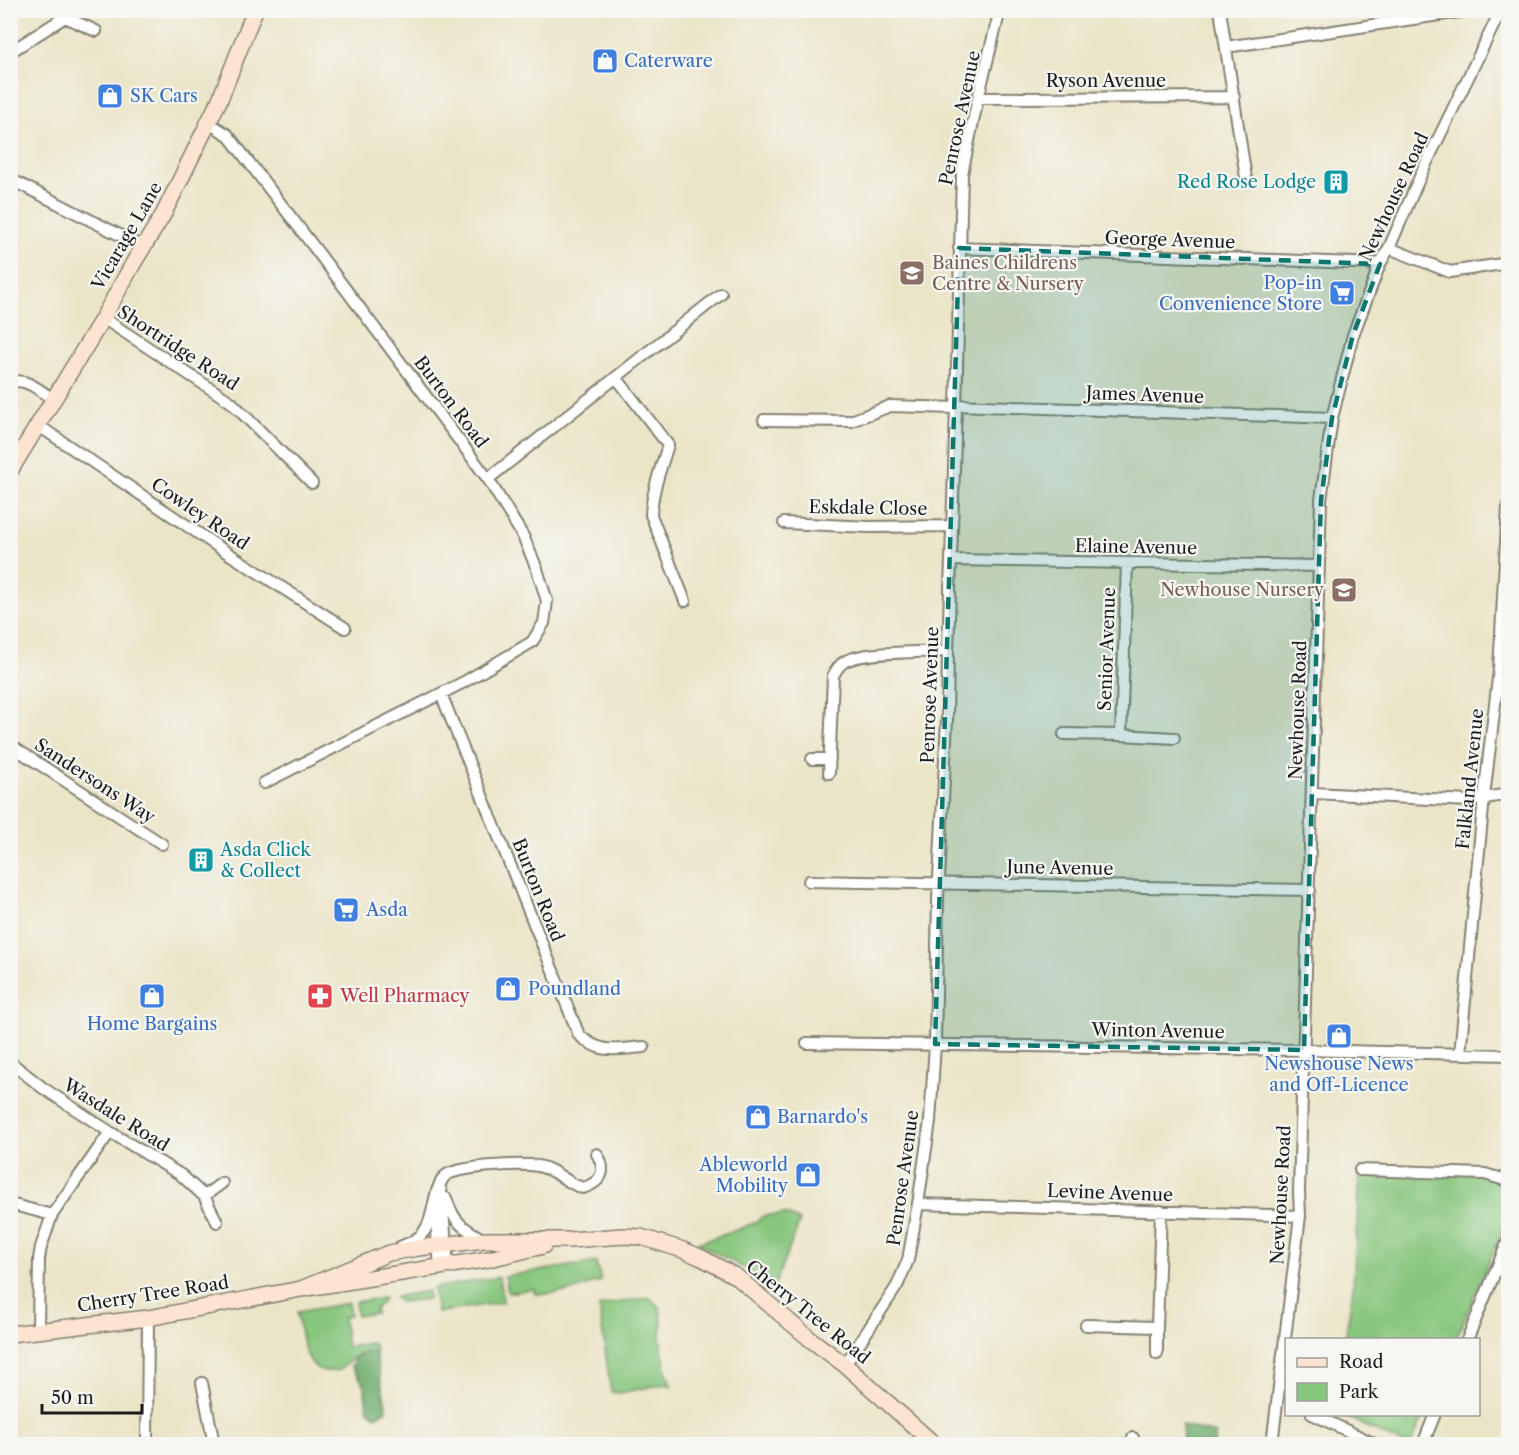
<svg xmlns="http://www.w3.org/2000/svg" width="1519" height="1455" font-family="'Libre Caslon Text',serif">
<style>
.green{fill:#87c67d;stroke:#52714c;stroke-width:1.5}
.forest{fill:#6dab6c;stroke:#446444;stroke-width:1.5}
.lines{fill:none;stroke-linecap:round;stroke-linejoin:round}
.street-casing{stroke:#848072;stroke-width:14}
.secondary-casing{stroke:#848072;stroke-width:18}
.street{stroke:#fff;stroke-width:10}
.secondary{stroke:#fde4d1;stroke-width:15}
.marked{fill:#0f766e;fill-opacity:0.2;stroke:#0f766e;stroke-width:4.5;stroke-dasharray:12 8;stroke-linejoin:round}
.labels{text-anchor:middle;stroke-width:4.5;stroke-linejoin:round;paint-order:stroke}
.shop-label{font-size:18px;fill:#366cbe;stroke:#f6f6f2;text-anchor:start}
.street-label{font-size:18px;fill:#1c1c1c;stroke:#f6f6f2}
.culture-label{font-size:18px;fill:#0d838f;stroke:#f6f6f2;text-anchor:end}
.education-label{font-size:18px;fill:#785e54;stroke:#f6f6f2;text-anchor:start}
.health-label{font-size:18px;fill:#be3a42;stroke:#f6f6f2;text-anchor:start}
</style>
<rect width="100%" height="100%" fill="#f6f6f2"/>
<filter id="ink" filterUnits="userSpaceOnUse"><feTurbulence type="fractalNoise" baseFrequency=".0167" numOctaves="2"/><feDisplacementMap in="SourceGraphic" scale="12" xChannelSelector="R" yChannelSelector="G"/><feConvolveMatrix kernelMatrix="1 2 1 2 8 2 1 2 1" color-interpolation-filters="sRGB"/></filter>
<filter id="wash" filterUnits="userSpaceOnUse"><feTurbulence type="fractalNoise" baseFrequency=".008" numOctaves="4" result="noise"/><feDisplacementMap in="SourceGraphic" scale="24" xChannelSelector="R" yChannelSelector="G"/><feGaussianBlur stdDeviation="1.35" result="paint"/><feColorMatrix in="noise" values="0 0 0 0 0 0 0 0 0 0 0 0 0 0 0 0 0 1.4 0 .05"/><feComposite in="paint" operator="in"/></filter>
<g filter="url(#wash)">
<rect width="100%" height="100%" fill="#ebe5c8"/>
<path class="green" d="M1360 1170 1485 1174 1508 1181V1217L1456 1339 1345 1340 1353 1288Z
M785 1214 800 1221 773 1289 746 1269 697 1243 729 1233 754 1223 763 1216Z
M596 1262 601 1281C592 1283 586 1286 578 1289 564 1293 549 1294 535 1294L533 1289 508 1293 505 1276Z
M499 1277 503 1302 437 1313 433 1288Z
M428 1291 429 1299 400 1302 394 1297Z
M649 1297 660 1308 662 1324 660 1339 666 1371 672 1386 665 1384 619 1393 611 1392 599 1306Z
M384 1298 383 1301 375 1309 376 1313 357 1316 355 1302Z
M348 1303 350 1315 343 1318 347 1347 372 1343 376 1348 375 1353C363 1352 355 1355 346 1364 346 1364 340 1370 339 1370 336 1371 333 1371 330 1371 304 1375 300 1329 297 1312Z
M1343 1415H1424L1411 1444H1402Z"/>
<path class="forest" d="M366 1352 375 1353 387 1410 376 1416 367 1409 364 1384 351 1366 355 1357Z
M1182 1425 1216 1434 1214 1444H1183Z"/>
</g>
<g filter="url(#ink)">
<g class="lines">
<defs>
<path id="street" d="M1220 10 1246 178
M1226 47 1473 10
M10 52 65 17 96 31
M978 98 1234 97
M209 123 228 135 317 251 488 479 523 536 537 569 547 601 544 623 532 642 464 682 264 783
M10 179 143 247
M959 248 1380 264
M1389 248 1450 272 1508 263
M103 318 231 402 312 483
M616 377 668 445C661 468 652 491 651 515L685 601
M10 383C25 376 42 392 54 400
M956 405 1332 418
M764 420 851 421 890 406 956 408
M39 426 220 548 345 628
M488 479 721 294
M784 523 870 527 952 526
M951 560 1319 566
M1127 564 1121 735 1174 738
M441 694 579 1035C601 1055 616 1049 644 1047
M1064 734 1121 735
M10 745 162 844
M812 759H830
M829 773 833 676C836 670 839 665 844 662 860 651 926 652 948 651
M1313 793 1469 801 1508 794
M809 881 1310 890
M807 1043 1304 1050 1508 1055
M1460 1054 1484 797 1499 670 1508 506
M10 1062 43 1088 110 1132 181 1175 204 1196 217 1222
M1360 1170 1485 1174 1508 1181
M441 1190 448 1265
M204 1196 222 1183
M446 1198C454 1223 462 1227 484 1240
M10 1204 52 1215
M918 1204 1300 1216
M435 1210 440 1266
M400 1247C407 1244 415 1241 420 1236 436 1221 431 1194 444 1177 453 1166 523 1163 538 1166 556 1169 567 1184 583 1188 602 1182 607 1171 597 1154
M1086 1325 1157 1327 1161 1211
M38 1331 39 1259 41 1247 52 1215 110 1132
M1467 1340 1508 1241
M1157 1354V1327
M845 1365 897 1286 908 1260 918 1204 930 1121 935 1044 938 899 947 721 948 651 956 408 962 174 978 98 1000 10
M202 1383 214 1444
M1312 1414 1375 1444
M147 1444 148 1318
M1131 1444 1133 1438
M1272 1444 1300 1216 1299 1191 1321 500 1332 418 1353 335 1380 264 1389 248 1423 170 1501 10
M1423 1444 1435 1414"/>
<path id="secondary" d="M10 471 103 318 134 262 163 215 220 99 255 10
M301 1289 389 1253 418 1248 484 1240H570L623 1236 641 1237 683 1250 702 1258 737 1277 810 1339 845 1365 934 1444
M10 1334 148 1318 301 1289 489 1259 543 1246"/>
</defs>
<use href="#street" class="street-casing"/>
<use href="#secondary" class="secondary-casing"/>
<use href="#street" class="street"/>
<use href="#secondary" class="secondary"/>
</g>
</g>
<path class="marked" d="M959 248 1380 264 1353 335 1332 418 1321 500 1304 1050 935 1044Z"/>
<defs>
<symbol id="shop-square" viewBox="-11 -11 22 22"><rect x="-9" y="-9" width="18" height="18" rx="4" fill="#3f7fe0" stroke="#f6f6f2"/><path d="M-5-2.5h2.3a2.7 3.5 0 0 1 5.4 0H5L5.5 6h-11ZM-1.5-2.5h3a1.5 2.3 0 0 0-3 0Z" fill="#fff"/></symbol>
<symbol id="building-square" viewBox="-11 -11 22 22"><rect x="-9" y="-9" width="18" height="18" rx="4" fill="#0f9aa8" stroke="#f6f6f2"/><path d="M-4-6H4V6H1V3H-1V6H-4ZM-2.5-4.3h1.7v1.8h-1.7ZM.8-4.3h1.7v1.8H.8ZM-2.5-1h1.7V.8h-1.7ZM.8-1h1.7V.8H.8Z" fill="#fff"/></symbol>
<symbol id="school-square" viewBox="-11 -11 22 22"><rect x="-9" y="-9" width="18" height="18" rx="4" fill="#8d6e63" stroke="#f6f6f2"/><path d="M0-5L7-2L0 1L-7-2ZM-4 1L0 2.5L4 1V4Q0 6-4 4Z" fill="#fff"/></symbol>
<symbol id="supermarket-square" viewBox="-11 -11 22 22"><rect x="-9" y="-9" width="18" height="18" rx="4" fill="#3f7fe0" stroke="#f6f6f2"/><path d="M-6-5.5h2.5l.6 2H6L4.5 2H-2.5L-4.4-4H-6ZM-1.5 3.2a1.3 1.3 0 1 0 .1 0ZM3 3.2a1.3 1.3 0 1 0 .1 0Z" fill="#fff"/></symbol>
<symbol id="pharmacy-square" viewBox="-11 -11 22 22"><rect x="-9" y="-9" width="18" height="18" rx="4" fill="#e0444e" stroke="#f6f6f2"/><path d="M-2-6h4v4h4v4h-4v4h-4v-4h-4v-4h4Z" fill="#fff"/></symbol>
</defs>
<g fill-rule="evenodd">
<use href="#shop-square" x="590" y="46" width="30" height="30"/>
<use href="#shop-square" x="95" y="81" width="30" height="30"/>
<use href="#building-square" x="1321" y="167" width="30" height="30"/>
<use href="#school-square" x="897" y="258" width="30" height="30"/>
<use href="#supermarket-square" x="1327" y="278" width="30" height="30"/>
<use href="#school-square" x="1329" y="575" width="30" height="30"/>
<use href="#building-square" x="186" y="845" width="30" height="30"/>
<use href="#supermarket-square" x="331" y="895" width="30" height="30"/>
<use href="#shop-square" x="493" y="974" width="30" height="30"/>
<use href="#shop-square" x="137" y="981" width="30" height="30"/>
<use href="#pharmacy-square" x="305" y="981" width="30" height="30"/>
<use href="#shop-square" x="1324" y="1021" width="30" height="30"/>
<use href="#shop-square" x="743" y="1102" width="30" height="30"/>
<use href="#shop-square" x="793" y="1160" width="30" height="30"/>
</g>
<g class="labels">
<g class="shop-label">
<text x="624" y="67">Caterware</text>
<text x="130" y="102">SK Cars</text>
<text x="1322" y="289" text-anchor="end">Pop-in<tspan x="1322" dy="21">Convenience Store</tspan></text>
<text x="366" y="916">Asda</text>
<text x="528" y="995">Poundland</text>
<text x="152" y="1030" text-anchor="middle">Home Bargains</text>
<text x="1339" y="1070" text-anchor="middle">Newshouse News<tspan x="1339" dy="21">and Off-Licence</tspan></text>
<text x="777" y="1123">Barnardo's</text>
<text x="788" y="1171" text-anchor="end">Ableworld<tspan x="788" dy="21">Mobility</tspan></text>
</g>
<g class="street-label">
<text x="1106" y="87">Ryson Avenue</text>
<text transform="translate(960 118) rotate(-78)" y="6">Penrose Avenue</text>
<text transform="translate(1394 197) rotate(-65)" y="6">Newhouse Road</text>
<text transform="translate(127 236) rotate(-60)" y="6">Vicarage Lane</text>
<text transform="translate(1170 240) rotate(2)" y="6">George Avenue</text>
<text transform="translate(178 348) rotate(33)" y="6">Shortridge Road</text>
<text transform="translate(1145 395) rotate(2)" y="6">James Avenue</text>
<text transform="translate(451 402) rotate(53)" y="6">Burton Road</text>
<text transform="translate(868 508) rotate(1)" y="6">Eskdale Close</text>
<text transform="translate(200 514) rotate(34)" y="6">Cowley Road</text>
<text transform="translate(1136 547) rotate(1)" y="6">Elaine Avenue</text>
<text transform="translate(1107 649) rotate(-88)" y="6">Senior Avenue</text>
<text transform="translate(930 695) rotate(-88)" y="6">Penrose Avenue</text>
<text transform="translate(1298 710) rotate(-88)" y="6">Newhouse Road</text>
<text transform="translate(1470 779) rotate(-84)" y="6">Falkland Avenue</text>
<text transform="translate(95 781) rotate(33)" y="6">Sandersons Way</text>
<text transform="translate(1060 868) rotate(1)" y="6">June Avenue</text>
<text transform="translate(538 890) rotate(68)" y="6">Burton Road</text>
<text transform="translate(1158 1031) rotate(1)" y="6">Winton Avenue</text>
<text transform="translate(116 1115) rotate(32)" y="6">Wasdale Road</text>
<text transform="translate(903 1178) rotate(-82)" y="6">Penrose Avenue</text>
<text transform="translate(1110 1193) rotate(2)" y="6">Levine Avenue</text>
<text transform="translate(1281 1195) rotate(-87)" y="6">Newhouse Road</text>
<text transform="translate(153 1294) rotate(-9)" y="6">Cherry Tree Road</text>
<text transform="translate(808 1312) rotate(39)" y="6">Cherry Tree Road</text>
</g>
<g class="culture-label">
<text x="1316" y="188">Red Rose Lodge</text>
<text x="220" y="856" text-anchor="start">Asda Click<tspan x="220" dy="21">&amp; Collect</tspan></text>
</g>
<g class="education-label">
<text x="932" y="269">Baines Childrens<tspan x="932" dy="21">Centre &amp; Nursery</tspan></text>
<text x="1324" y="596" text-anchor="end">Newhouse Nursery</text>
</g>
<g class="health-label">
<text x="340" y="1002">Well Pharmacy</text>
</g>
</g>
<rect width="1519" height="1455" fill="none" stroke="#f6f6f2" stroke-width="36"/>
<rect x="1285" y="1338" width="195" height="78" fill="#f6f6f2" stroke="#9f9f9c" stroke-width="1.5"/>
<rect x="1297" y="1358" width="30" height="9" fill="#fde4d1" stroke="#9f9f9c" stroke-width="1.5"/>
<text x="1339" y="1368" font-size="18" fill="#1c1c1c">Road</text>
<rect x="1297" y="1383" width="30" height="18" fill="#87c67d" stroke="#9f9f9c" stroke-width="1.5"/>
<text x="1339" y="1398" font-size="18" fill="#1c1c1c">Park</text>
<path d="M42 1404v9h100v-9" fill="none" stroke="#1c1c1c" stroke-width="3"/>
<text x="51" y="1404" font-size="18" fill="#1c1c1c" stroke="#f6f6f2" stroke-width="4.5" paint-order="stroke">50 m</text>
</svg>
